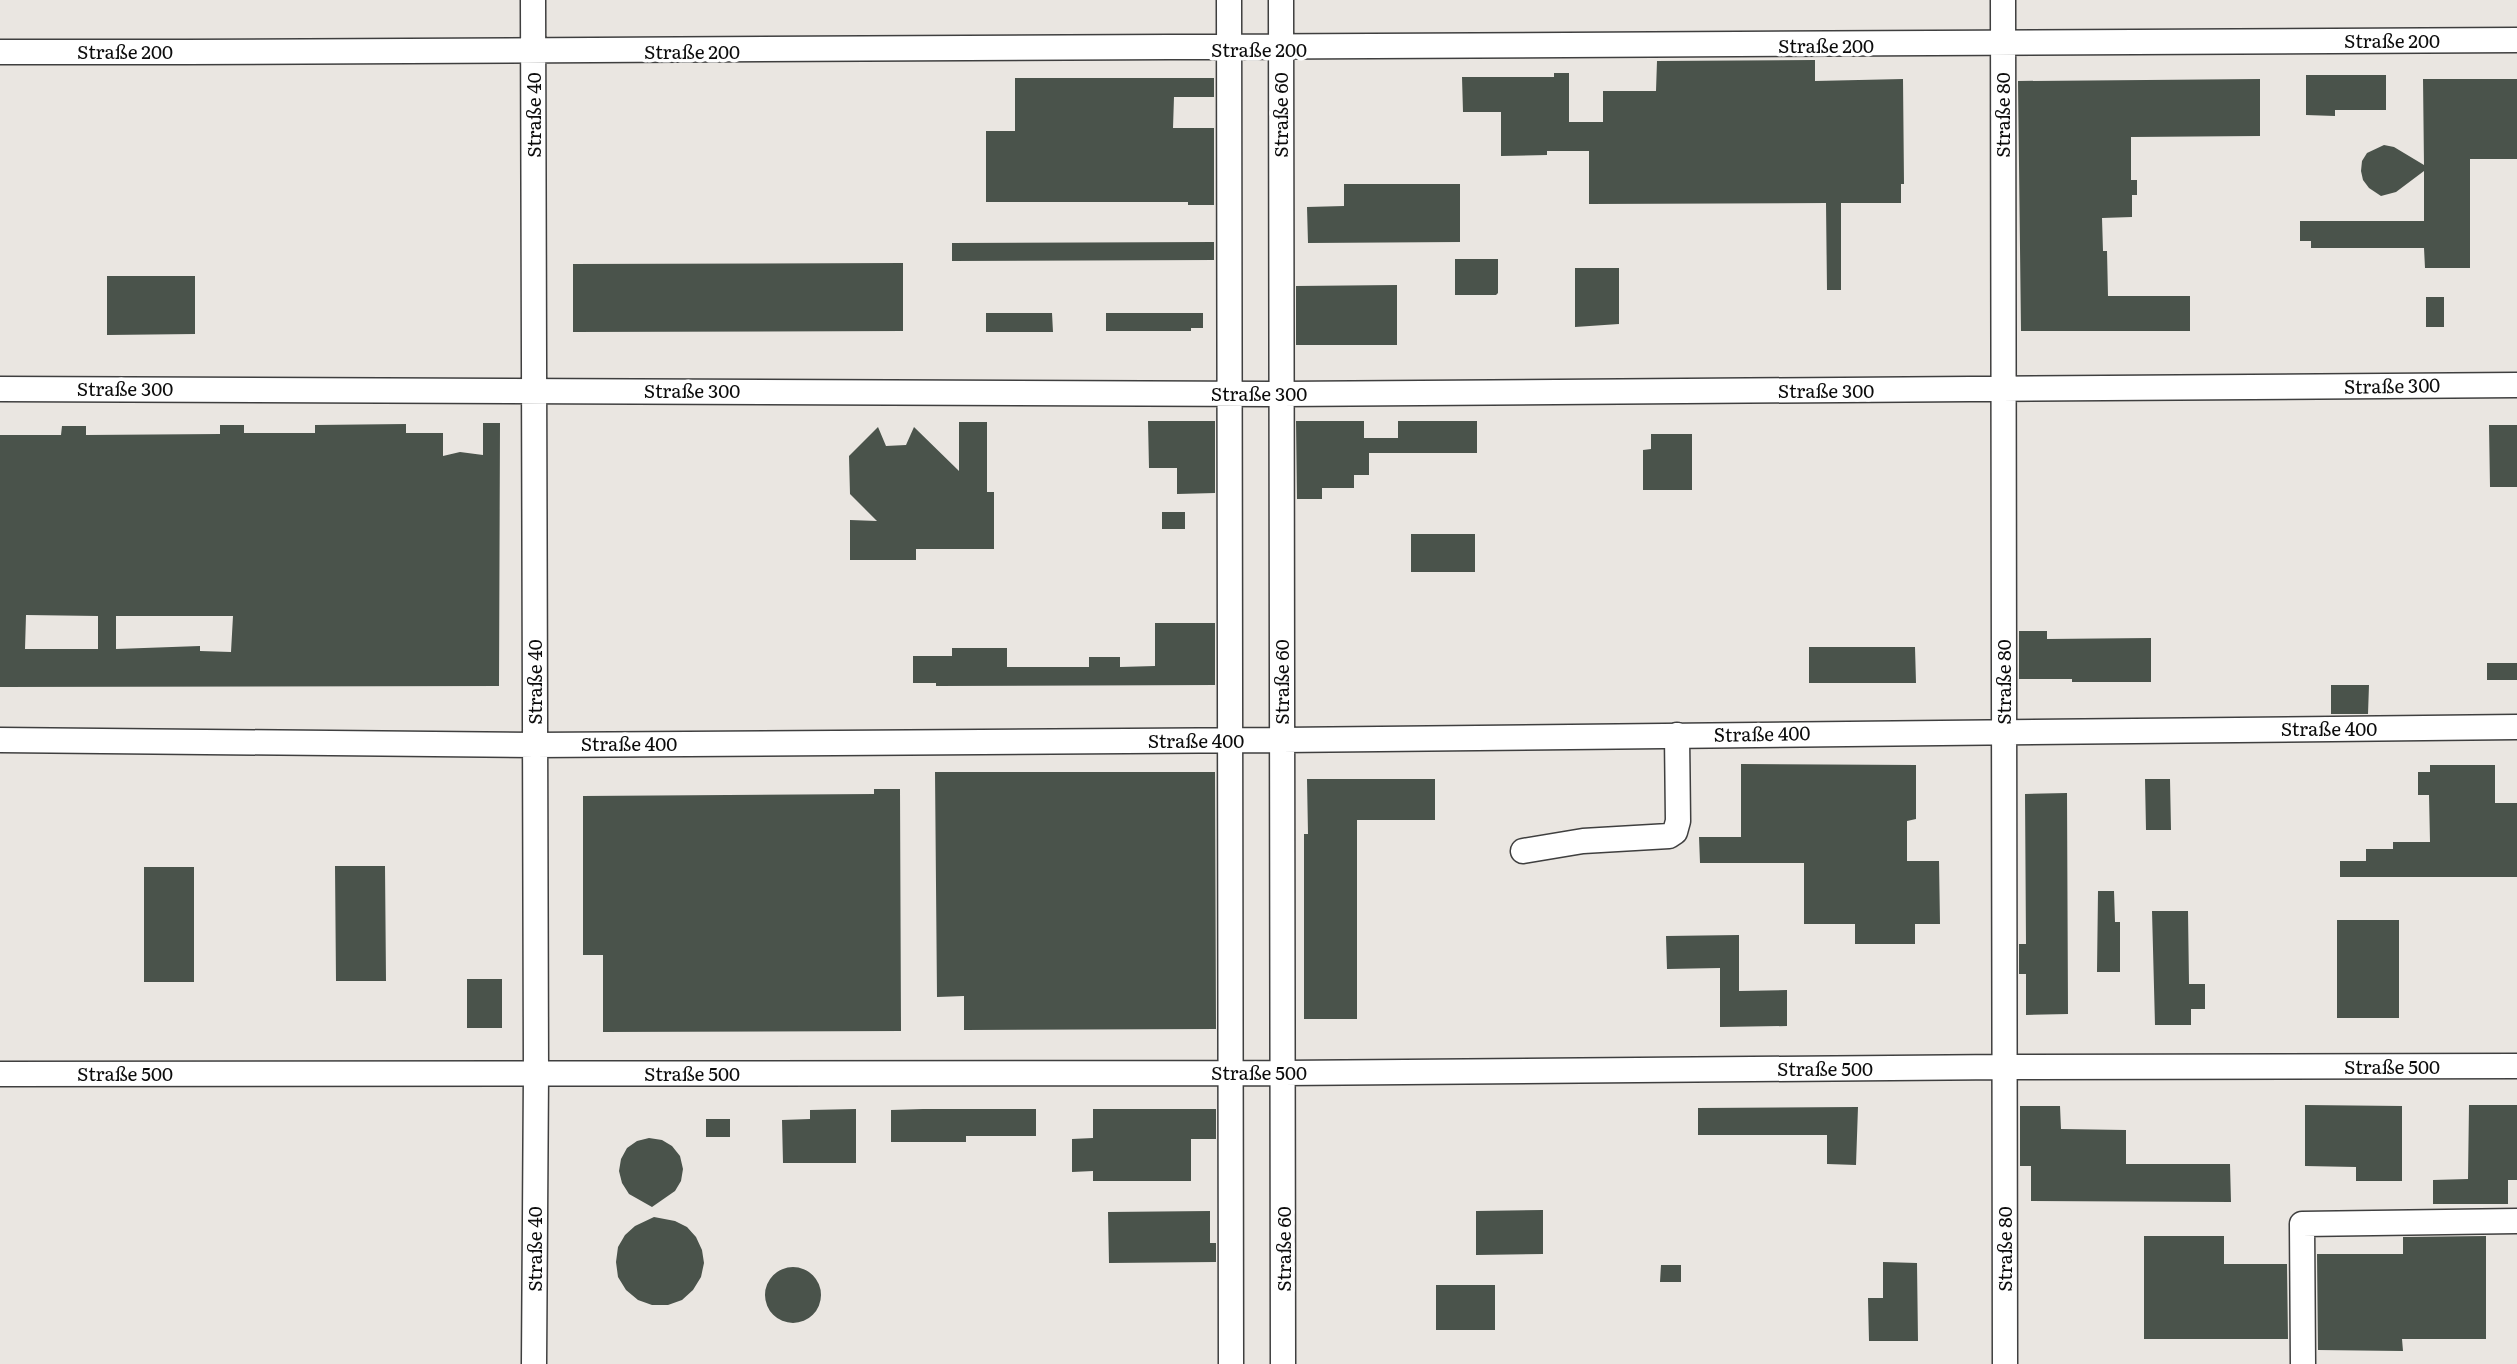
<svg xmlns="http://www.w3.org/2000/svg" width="2517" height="1364" font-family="Literata,serif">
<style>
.industrial{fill:#eae6e1}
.building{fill:#4a534b;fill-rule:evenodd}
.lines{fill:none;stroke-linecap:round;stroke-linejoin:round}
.minor-casing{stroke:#3f3f3f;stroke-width:27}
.minor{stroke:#fff;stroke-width:24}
.labels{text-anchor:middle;stroke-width:7;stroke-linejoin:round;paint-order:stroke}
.street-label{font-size:19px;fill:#0c0c0c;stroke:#fff}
</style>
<rect width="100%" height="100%" fill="#edfdf5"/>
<path class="industrial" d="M0 0H2517V1364H0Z"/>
<path class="building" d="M1815 60V81L1903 79 1904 184H1901V203H1841V290H1827L1826 203 1589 204V151H1547V155L1501 156V112H1463L1462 77H1554V73H1569V122H1603V91H1656L1657 61Z
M2306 75H2386V110H2335V116L2306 115Z
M1015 78H1214V97H1174L1173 128H1214V205H1188V202H986V131H1015Z
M2260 79V136L2131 137V180H2137V195H2132V217L2102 218 2103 251H2107L2108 296H2190V331H2021L2018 81Z
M2423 79H2517V159H2470V268H2425L2424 248H2311V241H2300V221H2424V171L2396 192 2381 196 2369 188 2363 180 2361 171 2362 161 2367 153 2384 145 2394 147 2424 165Z
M1344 184H1460V242L1308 243 1307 207 1344 206Z
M1214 242V260L952 261V243Z
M1455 259H1498V293L1496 295H1455Z
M903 263V331L573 332V264Z
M1575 268H1619V324L1575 327Z
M107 276H195V334L107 335Z
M1397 285V345H1296V286Z
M2426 297H2444V327H2426Z
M986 313H1052L1053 332H986Z
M1106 313H1203V328H1191V331H1106Z
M1148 421H1215V493L1177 494V468H1149Z
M1296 421H1364V438H1398V421H1477V453H1369V475H1354V488H1322V499H1297Z
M959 422H987V492H994V549H916V560H850V520L877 521 850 494 849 456 878 427 886 446 906 445 914 427 959 471Z
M483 423H500L499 686 0 687V435H61L62 426H86V435L220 434V425H244V433H315V425L406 424V433H443V456L460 452 483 455ZM26 615 98 616V649H25ZM116 616H233L231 652 200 651V646L116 649Z
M2489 425H2517V487H2490Z
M1651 434H1692V490H1643V450L1651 449Z
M1162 512H1185V529H1162Z
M1411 534H1475V572H1411Z
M1155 623H1215V685L936 686V683H913V656H952V648H1007V667H1089V657H1120V667L1155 666Z
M2019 631H2047V639L2151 638V682H2072V679H2019Z
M1809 647H1915L1916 683H1809Z
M2487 663H2517V680H2487Z
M2331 685H2369L2368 714H2331Z
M1741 764 1916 765V819L1907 821V861H1939L1940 924H1915V944H1855V924H1804V863H1700L1699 837H1741Z
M2430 765H2495V803H2517V877H2340V861H2366V849H2393V842H2430L2429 795H2418V772H2430Z
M935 772H1215L1216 1029 964 1030V996L937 997Z
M1307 779H1435V820H1357V1019H1304V834H1308Z
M2145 779H2170L2171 830H2146Z
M874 789H900L901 1031 603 1032V955H583V796L874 794Z
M2067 793 2068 1014 2026 1015V974H2019V944H2026L2025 794Z
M335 866H385L386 981H336Z
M144 867H194V982H144Z
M2098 891H2114L2115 922H2120V972H2097Z
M2152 911H2188L2189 984H2205V1009H2191V1025H2155Z
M2337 920H2399V1018H2337Z
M1739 935V991L1787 990V1026L1720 1027V968L1667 969 1666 936Z
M467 979H502V1028H467Z
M2305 1105 2402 1106V1181H2356V1167L2305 1166Z
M2469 1105H2517V1180H2508V1204H2433V1180L2468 1179Z
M2020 1106H2060L2061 1129 2126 1130V1164H2230L2231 1202 2031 1201V1166H2020Z
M1858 1107 1856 1165 1827 1164V1135H1698V1108Z
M856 1109V1163H783L782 1120 810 1119V1110Z
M923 1109H1036V1136H966V1142H891V1110Z
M1093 1109H1216V1139H1191V1181H1093V1171L1072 1172V1139L1093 1138Z
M706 1119H730V1137H706Z
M649 1138 662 1140 672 1146 680 1156 683 1169 681 1181 675 1191 652 1207 629 1194 622 1183 619 1171 621 1159 627 1148 637 1141Z
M1543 1210V1254L1476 1255V1211Z
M1210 1211V1243H1216V1262L1109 1263 1108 1212Z
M654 1217 675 1221 687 1227 696 1237 702 1250 704 1263 701 1277 693 1290 682 1300 668 1305H652L638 1300 626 1290 618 1277 616 1262 618 1247 625 1235 635 1226Z
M2144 1236H2224V1264H2287L2288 1339H2144Z
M2486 1236V1339H2402L2403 1351 2318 1350 2317 1254H2403V1237Z
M1883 1262 1917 1263 1918 1341H1869L1868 1298H1883Z
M1661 1265H1681V1282H1660Z
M765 1295a28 28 0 1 1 56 0a28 28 0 1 1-56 0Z
M1436 1285H1495V1330H1436Z"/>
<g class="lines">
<defs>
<path id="minor" d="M533 0 536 1074 534 1364
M1229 0 1231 1364
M1281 0 1283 1364
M2003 0 2005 1364
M0 52C839 53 1678 47 2517 40
M0 389 1282 394 2517 385
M0 740 535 745 1282 740 2517 727
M1523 851 1583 841 1669 836 1675 832 1678 821 1677 735
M0 1074 1284 1073 2004 1067 2517 1066
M2303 1364 2302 1224 2517 1221"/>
</defs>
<use href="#minor" class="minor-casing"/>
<use href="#minor" class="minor"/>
</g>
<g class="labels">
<g class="street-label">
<text x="2392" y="48">Straße 200</text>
<text x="1826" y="53">Straße 200</text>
<text x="1259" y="57">Straße 200</text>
<text x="125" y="59">Straße 200</text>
<text x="692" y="59">Straße 200</text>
<text transform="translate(534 115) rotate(-90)" y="7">Straße 40</text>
<text transform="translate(1281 115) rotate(-90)" y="7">Straße 60</text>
<text transform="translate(2003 115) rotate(-90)" y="7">Straße 80</text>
<text transform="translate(2392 386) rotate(-1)" y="7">Straße 300</text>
<text x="125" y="396">Straße 300</text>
<text x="692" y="398">Straße 300</text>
<text x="1826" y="398">Straße 300</text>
<text x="1259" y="401">Straße 300</text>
<text transform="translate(535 682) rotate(-90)" y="7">Straße 40</text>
<text transform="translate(1282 682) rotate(-90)" y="7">Straße 60</text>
<text transform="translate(2004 682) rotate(-90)" y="7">Straße 80</text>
<text x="2329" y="736">Straße 400</text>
<text transform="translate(1762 734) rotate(-1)" y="7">Straße 400</text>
<text x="1196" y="748">Straße 400</text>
<text x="629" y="751">Straße 400</text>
<text x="2392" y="1074">Straße 500</text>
<text x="1825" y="1076">Straße 500</text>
<text x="1259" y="1080">Straße 500</text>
<text x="125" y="1081">Straße 500</text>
<text x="692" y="1081">Straße 500</text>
<text transform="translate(535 1249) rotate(-90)" y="7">Straße 40</text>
<text transform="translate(1284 1249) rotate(-90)" y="7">Straße 60</text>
<text transform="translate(2005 1249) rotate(-90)" y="7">Straße 80</text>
</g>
</g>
</svg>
